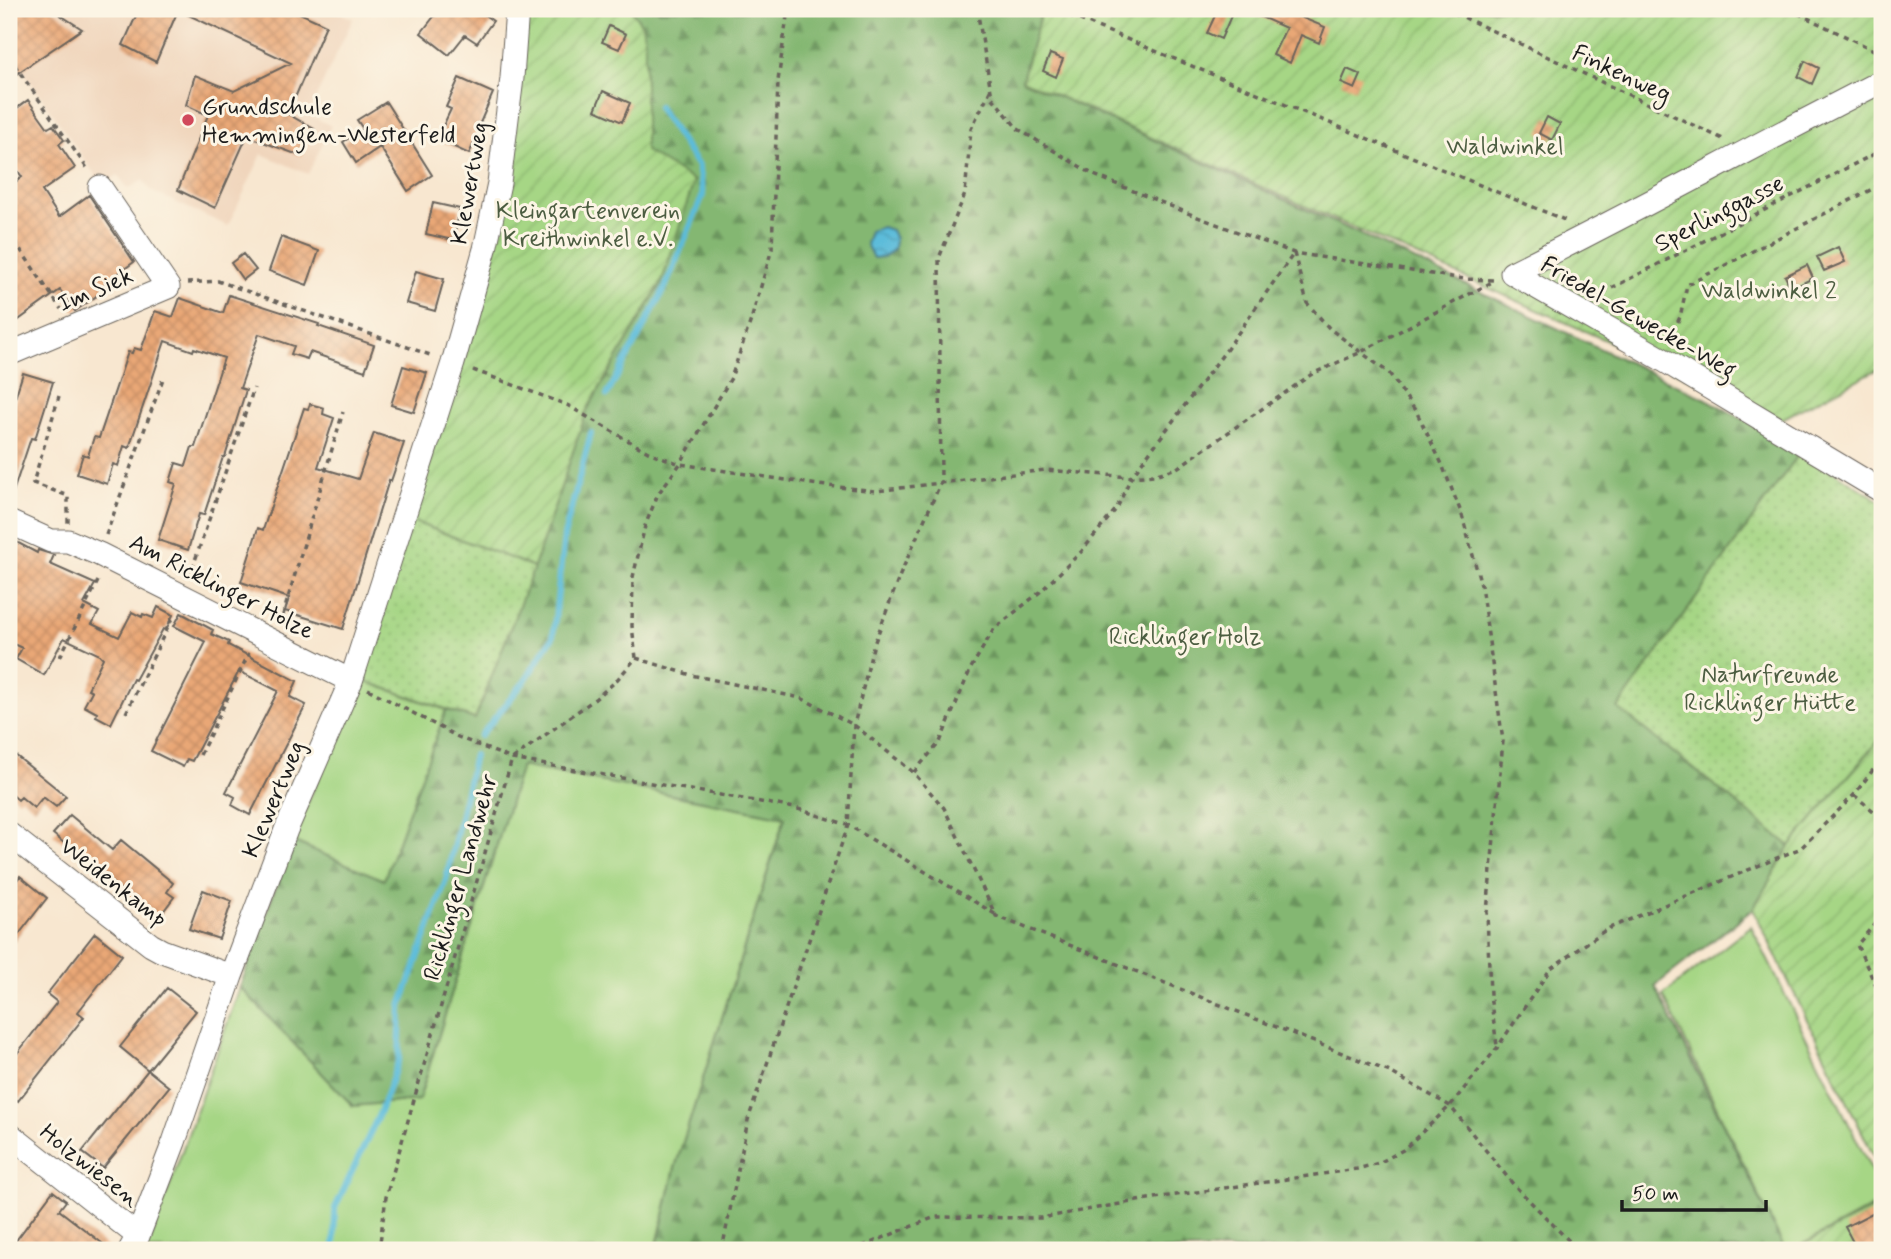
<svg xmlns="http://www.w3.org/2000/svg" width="1891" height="1259" font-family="Mynerve,sans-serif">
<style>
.built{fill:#f0d5bc}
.grass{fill:#a6d685;stroke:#617950;stroke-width:2}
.forest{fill:url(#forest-firs);stroke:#506a47;stroke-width:2}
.park{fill:url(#park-dots);stroke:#617950;stroke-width:2}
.garden{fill:url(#garden-furrows);stroke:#617950;stroke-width:2}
.water{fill:url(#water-waves);stroke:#3c6c7b;stroke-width:2}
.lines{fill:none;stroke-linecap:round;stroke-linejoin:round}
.stream{stroke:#5cbcda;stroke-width:6}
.building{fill:url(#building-cross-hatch)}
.minor-casing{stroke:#69635b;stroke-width:25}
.path{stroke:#69635b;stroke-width:3.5;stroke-dasharray:5 5;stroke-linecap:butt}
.minor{stroke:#fff;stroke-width:23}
.poi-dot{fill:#d1495b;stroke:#fcf5e5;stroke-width:2.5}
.labels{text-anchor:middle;stroke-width:6;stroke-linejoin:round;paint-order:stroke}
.street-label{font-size:24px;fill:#1c1c1c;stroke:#fcf5e5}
.poi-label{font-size:24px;fill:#1c1c1c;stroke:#fcf5e5;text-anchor:start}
.park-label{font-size:24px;fill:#4c5d41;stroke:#fcf5e5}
</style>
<defs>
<pattern id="forest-firs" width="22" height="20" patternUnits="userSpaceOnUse" patternTransform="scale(1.75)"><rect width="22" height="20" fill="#84b772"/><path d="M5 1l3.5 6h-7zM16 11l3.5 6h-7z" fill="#6b945d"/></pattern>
<pattern id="park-dots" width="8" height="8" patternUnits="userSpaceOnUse" patternTransform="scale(1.75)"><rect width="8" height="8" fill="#a6d685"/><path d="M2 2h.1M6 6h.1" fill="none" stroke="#8eb772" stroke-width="1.8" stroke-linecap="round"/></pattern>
<pattern id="garden-furrows" width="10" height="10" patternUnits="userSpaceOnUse" patternTransform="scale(1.75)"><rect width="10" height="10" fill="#a6d685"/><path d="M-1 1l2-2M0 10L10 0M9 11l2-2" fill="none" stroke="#8eb772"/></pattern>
<pattern id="water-waves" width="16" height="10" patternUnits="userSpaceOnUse" patternTransform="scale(1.75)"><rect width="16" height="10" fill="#5cbcda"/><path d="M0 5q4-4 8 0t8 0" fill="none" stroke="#4fa1ba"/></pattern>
<pattern id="building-cross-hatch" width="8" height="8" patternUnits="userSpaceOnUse" patternTransform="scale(1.75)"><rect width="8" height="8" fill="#e9a776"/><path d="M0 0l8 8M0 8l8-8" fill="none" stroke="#c78f66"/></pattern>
</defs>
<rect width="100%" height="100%" fill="#fcf5e5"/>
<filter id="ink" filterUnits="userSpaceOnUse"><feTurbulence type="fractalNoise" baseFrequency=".0143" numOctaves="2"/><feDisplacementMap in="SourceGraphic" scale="14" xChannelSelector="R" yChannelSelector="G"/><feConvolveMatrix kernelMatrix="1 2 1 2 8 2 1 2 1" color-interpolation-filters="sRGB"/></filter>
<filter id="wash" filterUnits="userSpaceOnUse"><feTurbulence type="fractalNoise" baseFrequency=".00686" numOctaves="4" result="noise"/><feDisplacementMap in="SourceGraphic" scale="28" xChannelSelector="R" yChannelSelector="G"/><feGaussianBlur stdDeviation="1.57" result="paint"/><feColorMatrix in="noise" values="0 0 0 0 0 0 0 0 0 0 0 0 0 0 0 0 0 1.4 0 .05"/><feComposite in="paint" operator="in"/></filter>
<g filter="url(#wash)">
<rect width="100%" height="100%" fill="#f8e7d0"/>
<path class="built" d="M9 9H332L353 19 308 114 331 126 308 174 262 154 228 226 151 191 143 180 128 189 118 175 102 185 9 50Z"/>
<path class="grass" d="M359 679 446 710 384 880 292 841Z
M521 766 785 816 675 1168 656 1250H144L151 1239 240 987 353 1106 419 1100Z
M1751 926 1882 1191V1202L1792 1250H1785L1663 995Z"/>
<path class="forest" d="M631 9H1042L1022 80 1351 230 1706 399 1801 451 1618 708 1790 846 1753 909 1655 986 1785 1250H656L675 1168 785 817 521 766 419 1100 353 1106 240 987 292 841 384 880 446 710 475 719 534 567 587 410 662 281 645 151V41L642 25Z"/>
<path class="park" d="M1801 451 1882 502V736L1790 846 1618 708Z
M409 520 534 567 475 719 359 679Z"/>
<path class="garden" d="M525 9H631L642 25 645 41V151L694 181 662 281 587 410 534 567 409 520 462 359Z
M1042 9H1882V367L1782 419 1022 80Z
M1882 736V1173L1753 909 1790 846Z
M1882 1204V1250H1792Z"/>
<path class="water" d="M882 227 891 230 895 239 894 249 885 257 873 258 866 244 870 231Z"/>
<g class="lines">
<path class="stream" d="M607 395 665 288 703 195 698 166 658 107
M480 736 524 682 553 637 564 536 591 433
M334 1250 335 1208 380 1112 399 1059 401 1006 446 880 474 755"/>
</g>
<g id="blocks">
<path class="building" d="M9 9H51L82 29 9 79Z
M139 9H291L326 25 288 114 314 129 301 156 247 136 215 208 178 190 208 115 186 105 195 75 234 91 291 63 178 10 156 62 123 45Z
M440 9H476L493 21 477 43 465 35 449 55 421 33Z
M1218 9H1234L1221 39 1207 33Z
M1243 9H1291L1290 13 1325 27 1319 43 1301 35 1290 63 1273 55 1286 28Z
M609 26 626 34 619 49 602 42Z
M1050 54 1063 59 1056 77 1043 71Z
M1805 61 1819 68 1812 84 1798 77Z
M1347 69 1361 75 1355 89 1341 83Z
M459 78 493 93 480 123 483 124 469 154 437 139 451 109 446 107Z
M603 91 630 103 622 122 595 110Z
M28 100 48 128 53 125 64 140 59 144 75 168 42 191 59 217 89 195 134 262 105 283 108 288 75 311 60 290 9 327V187L22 177 9 158V114Z
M386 102 432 175 408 191 380 147 356 163 343 142 363 129 357 120Z
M1547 117 1560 124 1552 140 1539 133Z
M433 203 460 209 453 240 426 234Z
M281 237 319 251 307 285 269 271Z
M1838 247 1845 262 1824 271 1817 257Z
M243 254 256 270 243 280 231 263Z
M1807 265 1813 278 1791 289 1785 276Z
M416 271 444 279 435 311 406 303Z
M229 295 319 324 318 326 374 345 365 371 310 352 307 359 291 354 294 346 259 334 240 388 246 390 225 457H223L204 515 199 514 188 550 158 540 176 484 170 482 176 463 186 466 192 447H195L224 358 194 348 193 351 165 341 129 448 124 446 118 466 113 464 107 484 77 474 83 454 88 456 94 437 99 438 128 352 132 353 134 348 141 350 155 311 173 317 180 298 223 313Z
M403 366 427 373 414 412 391 405Z
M23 373 53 382 35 439 31 438 12 495H9V417Z
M310 404 324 408 323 414 334 418 318 467 358 479 374 433 404 443 391 481 389 480 343 629 285 611 289 598 241 582 258 528 263 530 304 408 308 409Z
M9 538 37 553 38 550 54 555 50 564 95 584 84 604 99 612 92 624 119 637 132 612 142 617 143 614 153 618 158 607 173 615 166 630 163 629 135 680 133 679 111 724 96 716 97 713 84 706 92 691 88 689 103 658 100 655 64 638 44 675 16 659 22 648 9 642Z
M181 613 213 630 211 634 229 642 228 645 297 681 290 697 306 705 250 815 232 805 235 797 226 792 278 691 239 671 192 761 187 759 183 767 151 751 206 642 174 626Z
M9 750 66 796 56 807 43 797 34 808 21 797 18 800 9 792Z
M70 815 112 850 121 840 173 883 167 892 174 897 159 917 117 887 53 834Z
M20 876 47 898 9 947V891Z
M203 890 232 901 219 939 189 929Z
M95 933 122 955 78 1012 84 1017 18 1101 9 1094V1064L57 1002 47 994Z
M167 988 196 1011 148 1070 120 1047Z
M148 1070 169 1087 103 1168 82 1152Z
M53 1191 66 1201 59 1210 111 1250H9Z
M1882 1208V1244L1870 1250H1857L1845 1227Z"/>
</g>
</g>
<g filter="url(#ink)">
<use href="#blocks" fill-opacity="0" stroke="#69635b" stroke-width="2"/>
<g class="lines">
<defs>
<path id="minor" d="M1882 81C1758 144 1636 211 1512 273L1660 358 1882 491
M9 354 168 287 100 187
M9 522 51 541H68L99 554 351 681
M9 834 151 945 162 951 231 976
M9 1134 138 1236
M130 1250 138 1236 174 1142 231 976 286 830 351 681 453 363 485 249 499 183 512 78 517 9"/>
</defs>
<use href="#minor" class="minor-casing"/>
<path class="path" d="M977 9 992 97 1018 129 1094 175 1195 216 1294 253 1464 279 1493 280
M1446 9 1725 140
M1789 9 1882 54
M1061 12 1567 221
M9 57 89 171
M9 233 61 309
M1294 253 1307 303 1330 329 1389 373 1417 413 1441 462 1462 515 1481 585 1503 741 1487 912 1490 995 1497 1046
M187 283 218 281 433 356
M1594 297 1882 150
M1669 340 1680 317 1687 285 1882 184
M473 370 567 405 648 452 680 464 819 485 876 491 1045 470 1131 477 1154 475 1177 468 1312 374 1359 353 1494 281
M59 396 33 483 68 496V523
M106 535 164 376
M189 578 254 388
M280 625 343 412
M60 657 100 577
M636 658 691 675 801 698 854 725 913 772 944 808 996 916 1390 1072 1450 1106 1513 1184 1578 1250
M368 689 458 737 512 759 795 808 848 825 995 914
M126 713 174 614
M200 755 249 653
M914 772 940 742 971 668 994 629 1040 592 1081 552 1117 508 1131 477 1227 349 1294 253
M1854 795 1882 818
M1882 915 1857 945 1882 999
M1882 1146 1875 1149 1882 1163
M379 1250 386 1197 512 759 595 699 615 682 636 658 632 626 633 577 645 526 658 494 680 464 731 378 751 320 772 249 778 81 788 9
M722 1250 748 1120 848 825 854 725 873 647 900 575 941 482 939 258 965 194 971 129 991 89
M853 1250 935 1217 1041 1218 1148 1199 1357 1169 1379 1163 1403 1150 1450 1106 1497 1048 1551 968 1607 929 1801 848 1854 795 1882 758
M1568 1250 1570 1242"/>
<use href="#minor" class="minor"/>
</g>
</g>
<circle class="poi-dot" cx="188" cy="120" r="7"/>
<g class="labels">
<g class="street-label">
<text transform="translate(1622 73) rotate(25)" y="8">Finkenweg</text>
<text transform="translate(469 183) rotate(-80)" y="8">Klewertweg</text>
<text transform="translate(1719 213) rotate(-27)" y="8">Sperlinggasse</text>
<text transform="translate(95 289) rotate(-23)" y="8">Im Siek</text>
<text transform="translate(1639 317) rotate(30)" y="8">Friedel-Gewecke-Weg</text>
<text transform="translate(222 586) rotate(27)" y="8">Am Ricklinger Holze</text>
<text transform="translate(273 799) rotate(-67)" y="8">Klewertweg</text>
<text transform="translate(460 877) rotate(-74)" y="8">Ricklinger Landwehr</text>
<text transform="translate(114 882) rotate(38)" y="8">Weidenkamp</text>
<text transform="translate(90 1165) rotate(38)" y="8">Holzwiesen</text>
</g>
<g class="poi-label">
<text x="202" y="114">Grundschule<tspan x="202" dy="28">Hemmingen-Westerfeld</tspan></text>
</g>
<g class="park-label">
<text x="1505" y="154">Waldwinkel</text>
<text x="588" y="218">Kleingartenverein<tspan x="588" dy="28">Kreithwinkel e.V.</tspan></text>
<text x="1769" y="298">Waldwinkel 2</text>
<text x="1185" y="644">Ricklinger Holz</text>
<text x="1770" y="682">Naturfreunde<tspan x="1770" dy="28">Ricklinger Hütte</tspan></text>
</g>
</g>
<rect width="1891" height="1259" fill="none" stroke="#fcf5e5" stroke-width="35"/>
<path d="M1622 1200v10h144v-10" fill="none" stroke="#1c1c1c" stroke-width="3.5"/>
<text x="1632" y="1200" font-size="21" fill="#1c1c1c" stroke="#fcf5e5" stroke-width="5" paint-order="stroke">50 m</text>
</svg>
